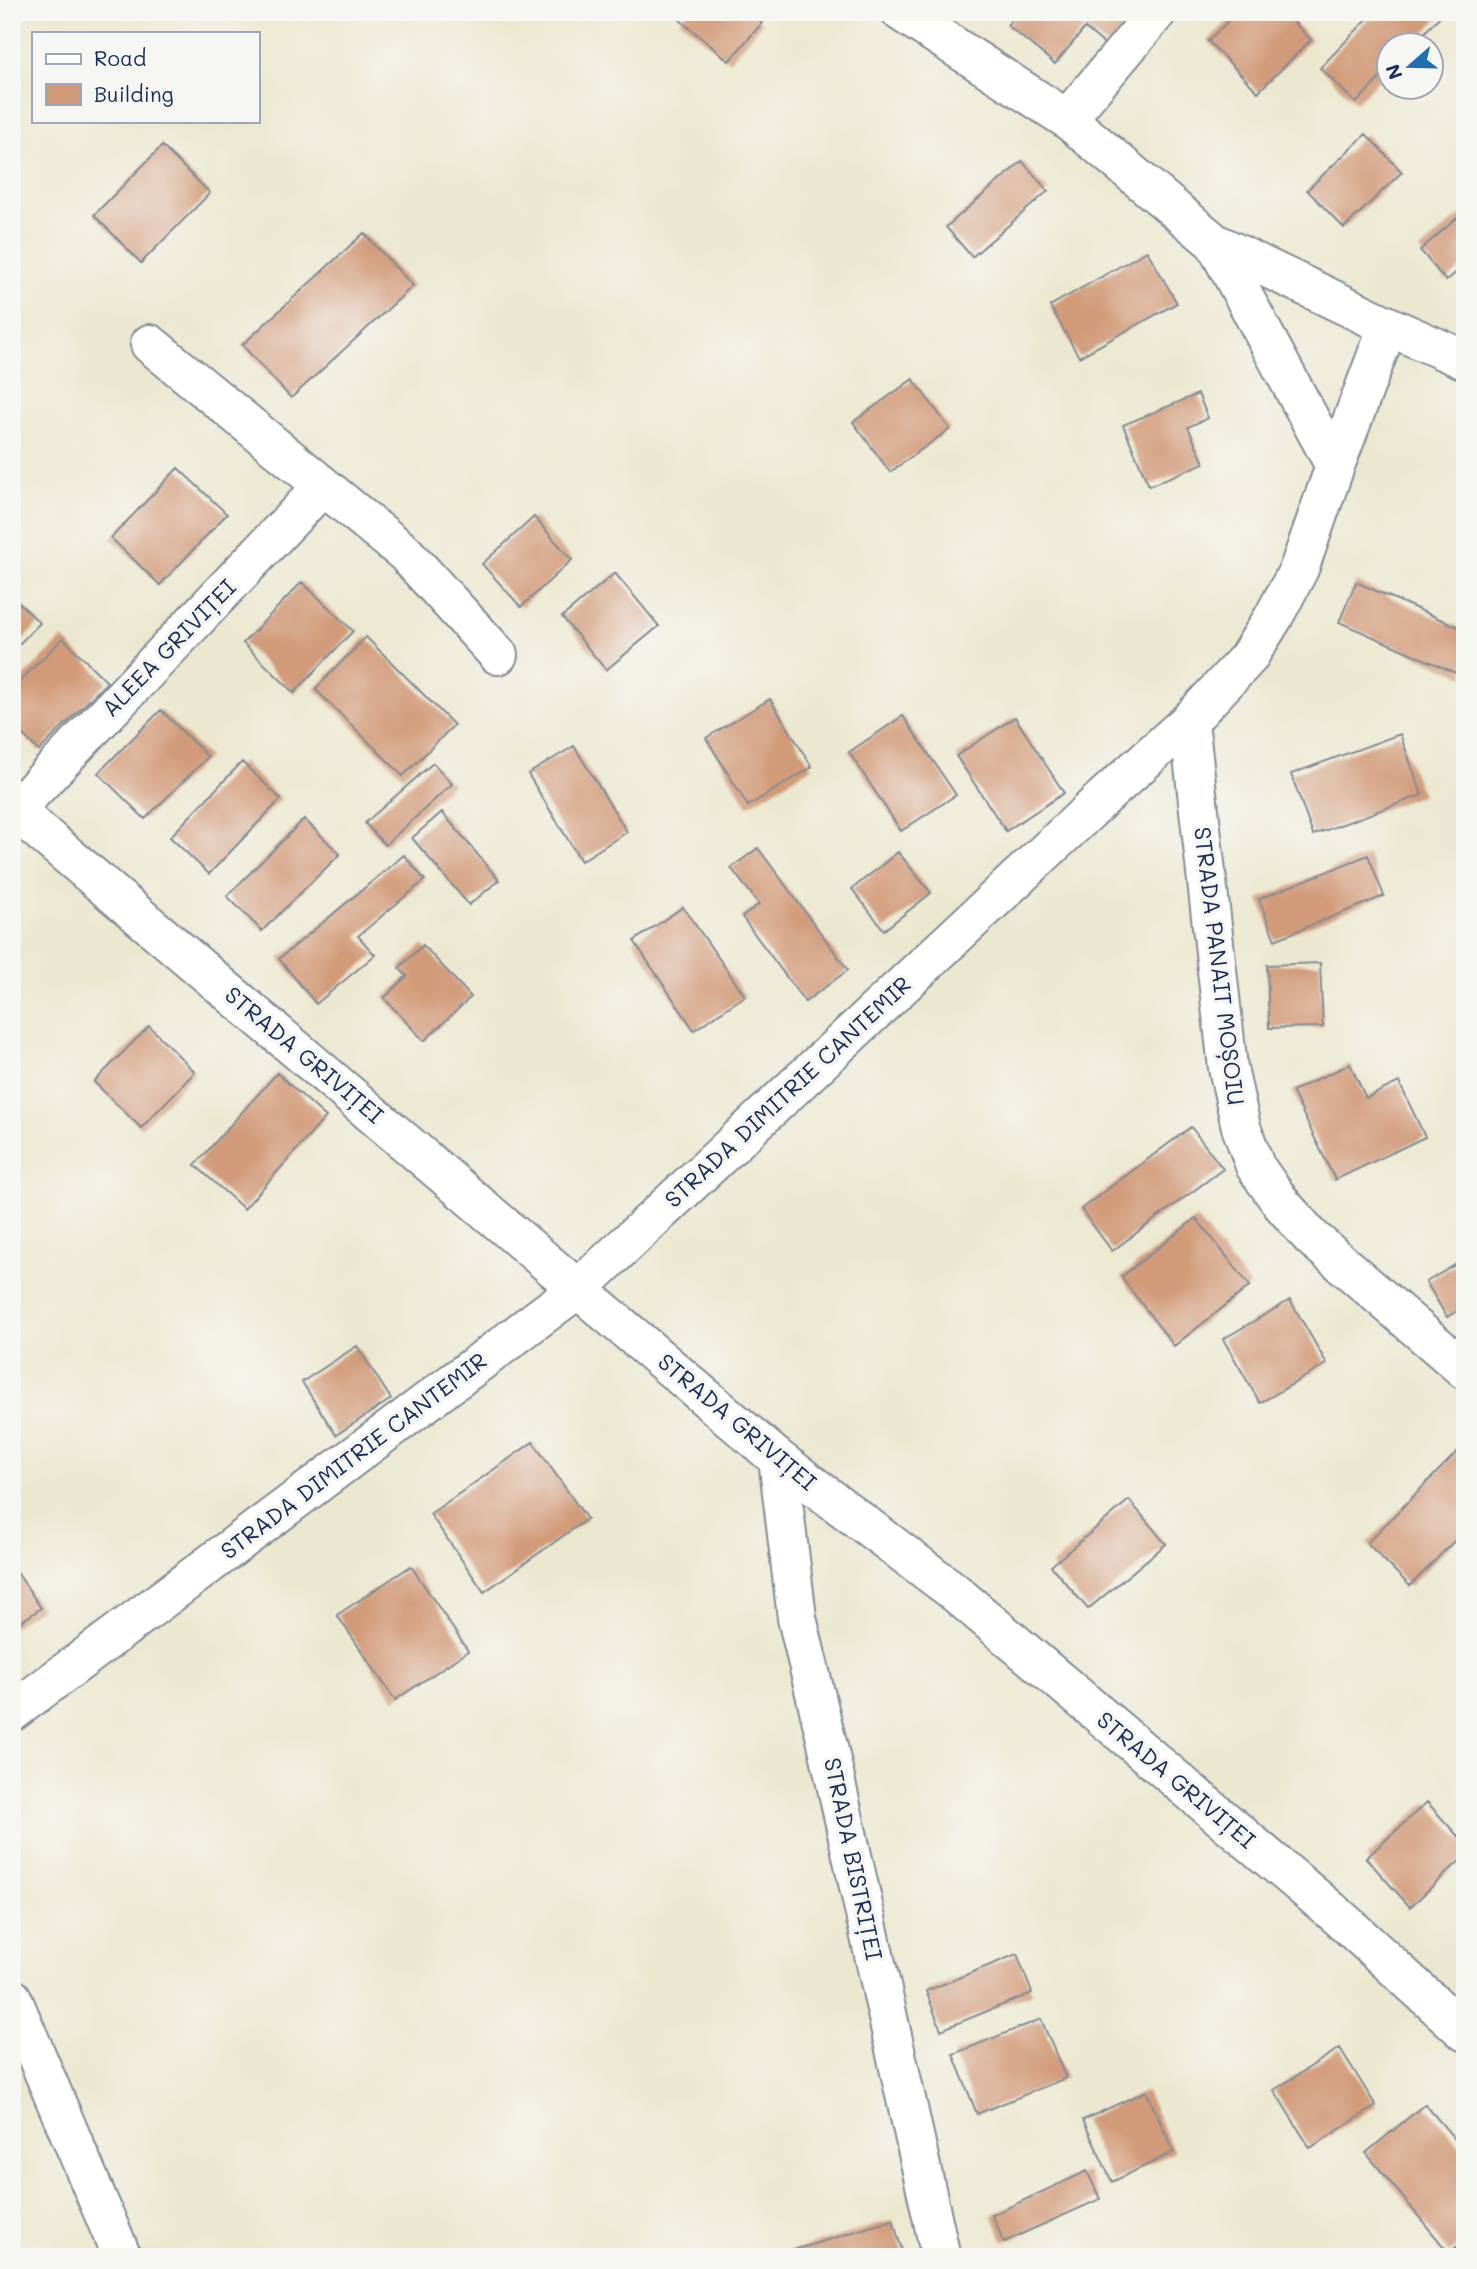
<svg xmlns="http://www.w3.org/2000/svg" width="1477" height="2269" font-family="Mali,sans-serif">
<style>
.building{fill:#d19a78}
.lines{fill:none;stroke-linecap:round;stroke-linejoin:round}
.minor-casing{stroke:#848c97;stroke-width:42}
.primary-casing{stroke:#848c97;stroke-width:42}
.minor{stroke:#fff;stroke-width:38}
.primary{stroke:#fff;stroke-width:38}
.labels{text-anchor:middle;stroke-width:7;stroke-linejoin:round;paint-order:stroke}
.street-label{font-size:23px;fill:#1b2f5e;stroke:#f6f6f2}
</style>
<rect width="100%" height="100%" fill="#f6f6f2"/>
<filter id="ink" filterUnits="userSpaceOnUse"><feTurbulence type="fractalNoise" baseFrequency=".0143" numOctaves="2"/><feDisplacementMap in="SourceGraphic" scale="14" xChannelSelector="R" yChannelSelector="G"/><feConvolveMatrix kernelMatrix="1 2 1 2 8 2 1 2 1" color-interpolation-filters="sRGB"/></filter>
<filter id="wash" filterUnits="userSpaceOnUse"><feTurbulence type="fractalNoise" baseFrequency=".00686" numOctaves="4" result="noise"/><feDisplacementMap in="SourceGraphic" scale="28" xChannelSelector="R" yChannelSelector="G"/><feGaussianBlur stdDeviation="1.57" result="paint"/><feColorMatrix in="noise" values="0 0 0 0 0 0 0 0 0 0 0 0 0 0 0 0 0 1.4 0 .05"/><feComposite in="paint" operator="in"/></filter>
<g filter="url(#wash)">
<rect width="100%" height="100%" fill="#ece8d0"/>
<g id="blocks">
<path class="building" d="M687 12H750L762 23 729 61 680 20Z
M1018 12H1111L1126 25 1108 47 1085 28 1055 64 1007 25Z
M1237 12H1284L1311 40 1258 92 1208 41Z
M1374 12 1442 14 1412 46H1390V68L1356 103 1320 68Z
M1366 134 1402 172 1344 228 1307 190Z
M162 146 210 193 141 263 94 215Z
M1022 161 1048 191 972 257 946 227Z
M1465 211V265L1446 281 1420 250Z
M364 233 413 286 291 398 242 345Z
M1147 251 1177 303 1079 357 1050 306Z
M913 379 950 429 890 472 853 422Z
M1198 394 1208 418 1188 427 1204 463 1149 486 1123 425Z
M178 468 227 514 160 585 111 538Z
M534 517 572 560 521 607 482 564Z
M615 573 659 626 606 670 562 617Z
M302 582 353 631 294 693 243 643Z
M1356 582 1465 630V677L1339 622Z
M12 596 40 623 12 651Z
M366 637 454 725 403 776 315 689Z
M63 638 107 682 39 751 12 724V689Z
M770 699 812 767 748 806 706 738Z
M161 710 208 757 145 819 98 773Z
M903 716 956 795 901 831 849 752Z
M1015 717 1064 793 1006 831 956 756Z
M1400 734 1422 795 1313 835 1291 774Z
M574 746 627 832 581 861 528 774Z
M242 762 281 799 209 874 170 837Z
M433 763 452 784 385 845 365 823Z
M442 812 499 880 469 905 412 838Z
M304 819 340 854 262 931 227 896Z
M758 848 848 970 805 1002 742 917 759 904 731 868Z
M898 852 931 893 884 930 852 889Z
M404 855 425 880 358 936 375 955 316 1004 279 959Z
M1368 855 1384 896 1275 940 1259 899Z
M683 907 745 996 694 1030 634 941Z
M423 945 471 997 424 1041 384 998 407 976 399 968Z
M1320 963 1323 1027 1269 1028 1267 965Z
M149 1026 195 1072 141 1128 94 1082Z
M1350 1064 1366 1098 1399 1082 1425 1137 1335 1180 1292 1091Z
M277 1073 326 1117 244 1209 195 1165Z
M1191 1127 1223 1169 1112 1251 1081 1209Z
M1196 1218 1250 1286 1174 1346 1121 1277Z
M1465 1259V1306L1447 1317 1426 1282Z
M1290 1300 1327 1364 1260 1403 1223 1339Z
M357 1346 391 1399 336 1435 302 1382Z
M533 1442 587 1519 484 1592 430 1514Z
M1465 1444V1530L1410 1586 1367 1543Z
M1129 1500 1166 1544 1088 1609 1051 1566Z
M411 1566 468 1651 395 1700 337 1615Z
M14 1568 41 1608 12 1628V1569Z
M1427 1802 1465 1844V1856L1410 1907 1366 1858Z
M1017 1954 1032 1993 941 2030 926 1991Z
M1041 2019 1066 2078 977 2114 953 2054Z
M1340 2048 1376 2106 1310 2148 1274 2090Z
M1146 2091 1174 2152 1112 2182 1083 2120Z
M1425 2104 1465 2151V2240L1449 2253 1366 2153Z
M1087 2171 1100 2199 1004 2242 992 2215Z
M893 2220 904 2257H774V2256Z
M12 2227H13L23 2257H12Z"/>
</g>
</g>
<g filter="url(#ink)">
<use href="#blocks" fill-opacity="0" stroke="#848c97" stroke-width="2"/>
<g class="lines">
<defs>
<path id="minor" d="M901 12 1067 119 1215 243 1388 326 1465 360
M1067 119 1157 12
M1215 243 1335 466
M150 344 405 553 498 655
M1189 721 1228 1068 1241 1127 1255 1166 1281 1203 1311 1237 1465 1370
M12 808 778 1459 952 1590 1340 1918 1465 2032
M15 810 323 486
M778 1459 797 1618 828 1747 941 2257
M12 1712 579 1288 1104 797 1189 721 1248 658 1273 618 1299 569 1335 466 1388 326"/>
<path id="primary" d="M12 1998 122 2257"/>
</defs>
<use href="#minor" class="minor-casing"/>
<use href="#primary" class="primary-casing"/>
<use href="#minor" class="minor"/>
<use href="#primary" class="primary"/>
</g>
</g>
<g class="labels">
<g class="street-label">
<text transform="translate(169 648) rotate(-46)" y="8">ALEEA GRIVIȚEI</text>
<text transform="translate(1219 966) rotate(83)" y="8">STRADA PANAIT MOȘOIU</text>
<text transform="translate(304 1055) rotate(40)" y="8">STRADA GRIVIȚEI</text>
<text transform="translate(788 1092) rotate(-43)" y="8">STRADA DIMITRIE CANTEMIR</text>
<text transform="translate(737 1422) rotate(40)" y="8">STRADA GRIVIȚEI</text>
<text transform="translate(354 1456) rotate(-37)" y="8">STRADA DIMITRIE CANTEMIR</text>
<text transform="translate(1176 1780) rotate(40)" y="8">STRADA GRIVIȚEI</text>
<text transform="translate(853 1859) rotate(78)" y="8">STRADA BISTRIȚEI</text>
</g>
</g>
<rect width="1477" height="2269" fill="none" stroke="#f6f6f2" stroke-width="42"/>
<rect x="32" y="32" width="228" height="91" fill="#f6f6f2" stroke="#9ea6b7" stroke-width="2"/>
<rect x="46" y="54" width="35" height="10" fill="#ffffff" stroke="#9ea6b7" stroke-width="2"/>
<text x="94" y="66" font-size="21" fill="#1b2f5e">Road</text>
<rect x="46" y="84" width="35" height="21" fill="#d19a78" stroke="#9ea6b7" stroke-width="2"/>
<text x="94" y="102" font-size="21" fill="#1b2f5e">Building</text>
<g transform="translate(1410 66) rotate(250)"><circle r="33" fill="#f6f6f2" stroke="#9ea6b7" stroke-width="2"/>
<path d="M0-5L12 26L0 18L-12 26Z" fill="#1f6fb2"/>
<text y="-10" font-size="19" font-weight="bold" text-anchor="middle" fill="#1b2f5e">N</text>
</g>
</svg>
